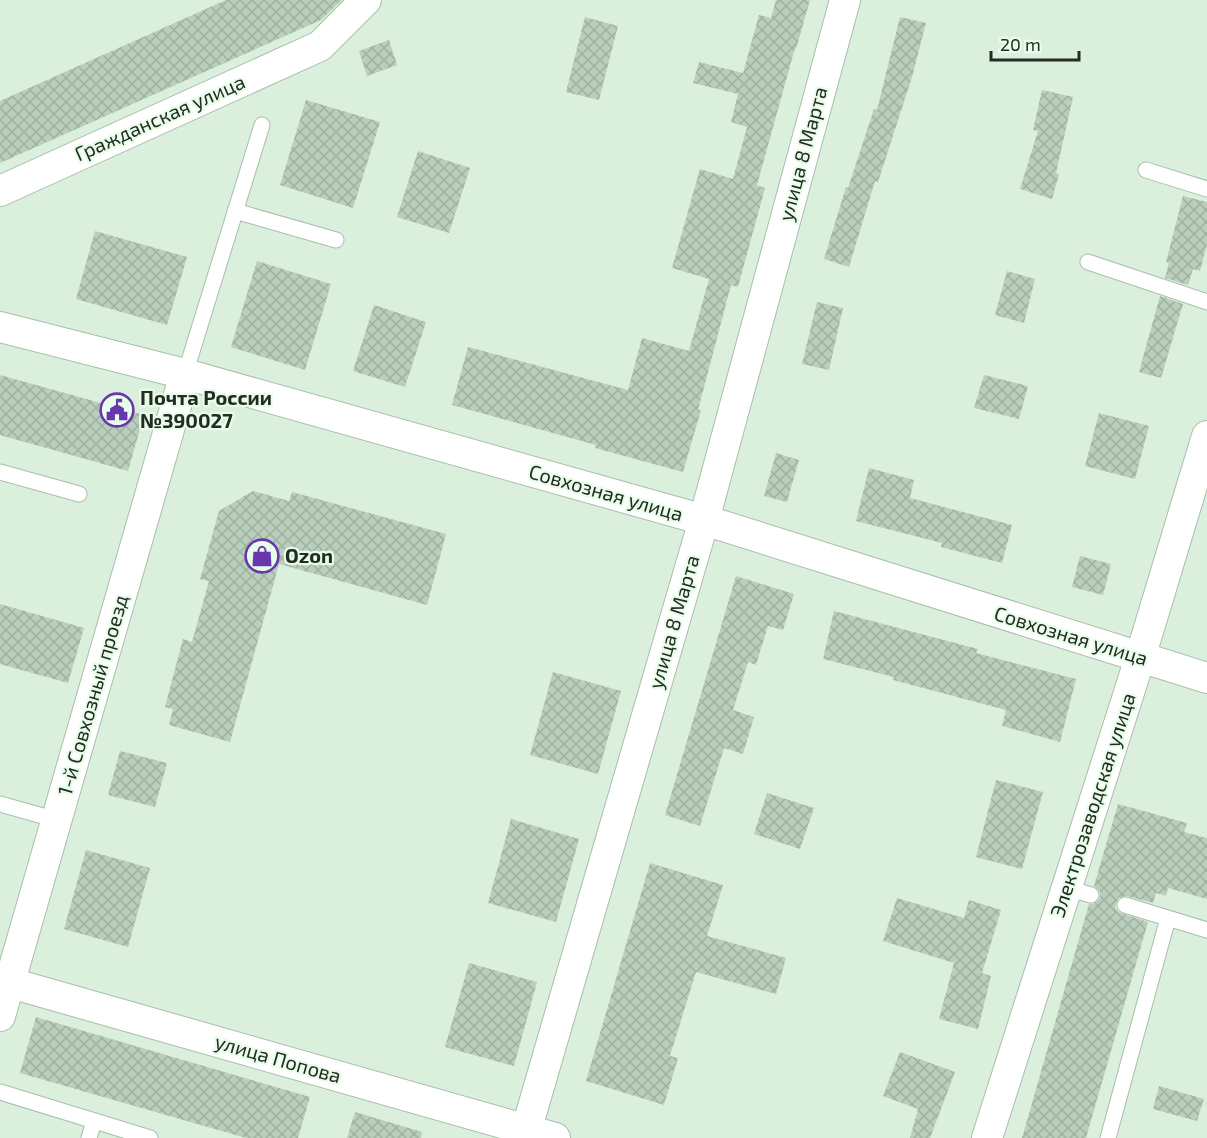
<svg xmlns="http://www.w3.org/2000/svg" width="1207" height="1138" font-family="'Exo 2',sans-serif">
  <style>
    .building { fill: url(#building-cross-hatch) }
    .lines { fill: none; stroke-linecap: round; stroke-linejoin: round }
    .service-casing { stroke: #a9beab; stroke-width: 17 }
    .minor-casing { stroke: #a9beab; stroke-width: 32 }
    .service { stroke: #fff; stroke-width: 15 }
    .minor { stroke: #fff; stroke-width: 30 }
    .labels { text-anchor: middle; stroke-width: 4.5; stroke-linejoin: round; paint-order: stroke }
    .street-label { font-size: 20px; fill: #232b24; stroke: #e7fde9 }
    .poi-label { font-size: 20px; font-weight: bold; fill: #232b24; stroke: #e7fde9; text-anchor: start }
  </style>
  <defs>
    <pattern id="building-cross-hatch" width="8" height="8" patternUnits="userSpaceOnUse" patternTransform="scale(1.5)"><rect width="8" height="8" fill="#b9cebb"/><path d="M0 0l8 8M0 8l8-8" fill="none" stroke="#9fb1a1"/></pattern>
  </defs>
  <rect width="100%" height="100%" fill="#daf0dc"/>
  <path class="building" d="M 226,0 L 342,0 L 321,20 L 0,163 L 0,101 Z
    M 776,0 L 810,0 L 796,49 L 795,48 L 757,185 L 765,188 L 738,287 L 731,285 L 698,410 L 701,410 L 683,472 L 595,448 L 596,445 L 452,405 L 468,347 L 628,390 L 642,338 L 689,351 L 709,279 L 672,268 L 700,169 L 733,179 L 747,127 L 731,122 L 738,94 L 693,83 L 699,62 L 743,73 L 759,15 L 771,18 Z
    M 585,17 L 618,26 L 599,100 L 566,92 Z
    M 900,17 L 926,23 L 912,77 L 878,182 L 875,181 L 849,267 L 824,259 L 846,187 L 848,188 L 874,109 L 877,110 Z
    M 389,40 L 397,65 L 367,76 L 359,51 Z
    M 1042,90 L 1073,97 L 1056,173 L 1059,174 L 1052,199 L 1020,189 L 1038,131 L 1033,130 Z
    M 306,100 L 380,122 L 353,208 L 280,185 Z
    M 418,151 L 470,168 L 449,233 L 397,217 Z
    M 1183,196 L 1207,202 L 1207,244 L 1200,271 L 1193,269 L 1188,285 L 1165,278 L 1169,263 L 1166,262 Z
    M 95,231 L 187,257 L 167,325 L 76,299 Z
    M 257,261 L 331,284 L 305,370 L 231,347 Z
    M 1007,271 L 1035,279 L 1024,323 L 995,315 Z
    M 1160,296 L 1183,304 L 1161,378 L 1139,372 Z
    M 817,302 L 843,308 L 829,370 L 802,364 Z
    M 374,305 L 426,322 L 405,387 L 353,371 Z
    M 0,375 L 144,415 L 128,471 L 0,435 Z
    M 984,375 L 1028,386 L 1019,419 L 974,408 Z
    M 1099,413 L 1149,426 L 1135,479 L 1085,466 Z
    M 776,453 L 799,460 L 787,502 L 764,496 Z
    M 869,468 L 914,480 L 910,498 L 1012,525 L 1002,563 L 941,547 L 942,543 L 856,521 Z
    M 253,491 L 289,501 L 292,492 L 446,534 L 427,605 L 279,564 L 230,742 L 169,725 L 173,709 L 165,707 L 183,639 L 192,642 L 209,581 L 200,579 L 219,511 Z
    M 1080,556 L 1111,564 L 1103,595 L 1072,587 Z
    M 736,576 L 794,594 L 783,630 L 768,626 L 756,665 L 748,662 L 733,710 L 754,717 L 743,754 L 724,748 L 700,826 L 665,815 Z
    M 0,604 L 84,628 L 68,683 L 0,664 Z
    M 834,611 L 978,649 L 976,653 L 1076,679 L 1060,742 L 1002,726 L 1006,710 L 893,680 L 894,677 L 823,659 Z
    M 553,672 L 621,691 L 598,774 L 530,755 Z
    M 120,751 L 167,763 L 155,807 L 108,795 Z
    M 996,780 L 1043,792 L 1022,869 L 976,857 Z
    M 767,793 L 814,808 L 800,849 L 754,834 Z
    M 1118,804 L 1187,823 L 1184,832 L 1207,838 L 1207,899 L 1168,888 L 1166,896 L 1156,893 L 1153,903 L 1127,896 L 1118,898 L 1115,907 L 1118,912 L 1148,922 L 1086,1138 L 1022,1138 L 1089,904 L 1094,904 L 1100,898 L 1100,892 L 1094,886 Z
    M 511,819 L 579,839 L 556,922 L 488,903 Z
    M 86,850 L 150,868 L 128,947 L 64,929 Z
    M 650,863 L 723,885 L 707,936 L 786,958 L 776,994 L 696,972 L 670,1056 L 678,1058 L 664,1105 L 586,1081 Z
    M 897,898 L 964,918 L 969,900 L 1001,910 L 982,973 L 991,976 L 978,1029 L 939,1019 L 954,963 L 883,941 Z
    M 469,963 L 537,982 L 514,1066 L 445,1047 Z
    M 36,1017 L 310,1097 L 298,1138 L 246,1138 L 20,1073 Z
    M 900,1052 L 955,1072 L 930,1138 L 910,1138 L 918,1109 L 883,1096 Z
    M 1159,1086 L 1204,1099 L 1197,1121 L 1153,1109 Z
    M 355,1112 L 422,1132 L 421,1138 L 347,1138 Z"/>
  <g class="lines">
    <g class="service-casing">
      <path id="service" d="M 1146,170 L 1207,189
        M 235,211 L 336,240
        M 1088,262 L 1207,302
        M 185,374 L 262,125
        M 0,472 L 79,494
        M 0,804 L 57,820
        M 1067,888 L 1091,895
        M 1125,905 L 1207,930
        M 0,1092 L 150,1138
        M 89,1138 L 94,1121
        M 1108,1138 L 1168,918"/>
    </g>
    <g class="minor-casing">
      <path id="minor" d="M 0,191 L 320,46 L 366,0
        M 0,327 L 185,374 L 704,520 L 1207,678
        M 0,980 L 555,1138
        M 0,1016 L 185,374
        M 524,1138 L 704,520 L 845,0
        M 987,1138 L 1140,658 L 1207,436"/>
    </g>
    <use href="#service" class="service"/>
    <use href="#minor" class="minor"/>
  </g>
  <defs>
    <g id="civic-ring" transform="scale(1.725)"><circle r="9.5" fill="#e7fde9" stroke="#6836ad" stroke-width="1.5"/><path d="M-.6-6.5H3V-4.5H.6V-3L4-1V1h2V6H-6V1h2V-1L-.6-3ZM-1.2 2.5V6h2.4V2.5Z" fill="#6836ad"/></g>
    <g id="shop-ring" transform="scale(1.725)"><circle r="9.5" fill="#e7fde9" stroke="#6836ad" stroke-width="1.5"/><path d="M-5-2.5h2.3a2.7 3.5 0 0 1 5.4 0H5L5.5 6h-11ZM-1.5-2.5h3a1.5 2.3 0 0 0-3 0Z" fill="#6836ad"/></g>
  </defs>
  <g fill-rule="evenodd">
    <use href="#civic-ring" x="117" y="410"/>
    <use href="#shop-ring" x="262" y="556"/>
  </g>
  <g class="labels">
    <g class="street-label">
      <text transform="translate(160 118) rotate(-24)" y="7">Гражданская улица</text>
      <text transform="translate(803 154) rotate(-75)" y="7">улица 8 Марта</text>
      <text transform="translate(606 493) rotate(16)" y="7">Совхозная улица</text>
      <text transform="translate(674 622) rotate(-74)" y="7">улица 8 Марта</text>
      <text transform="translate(1071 636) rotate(17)" y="7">Совхозная улица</text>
      <text transform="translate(93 695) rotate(-74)" y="7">1-й Совхозный проезд</text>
      <text transform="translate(1093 805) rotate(-72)" y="7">Электрозаводская улица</text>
      <text transform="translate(278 1059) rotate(16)" y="7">улица Попова</text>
    </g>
    <g class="poi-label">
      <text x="140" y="405">Почта России<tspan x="140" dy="23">№390027</tspan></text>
      <text x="285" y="563">Ozon</text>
    </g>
  </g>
  <path d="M991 51v9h88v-9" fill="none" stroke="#232b24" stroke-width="3"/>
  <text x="1000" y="51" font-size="18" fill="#232b24" stroke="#e7fde9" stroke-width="4.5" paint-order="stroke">20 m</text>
</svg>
